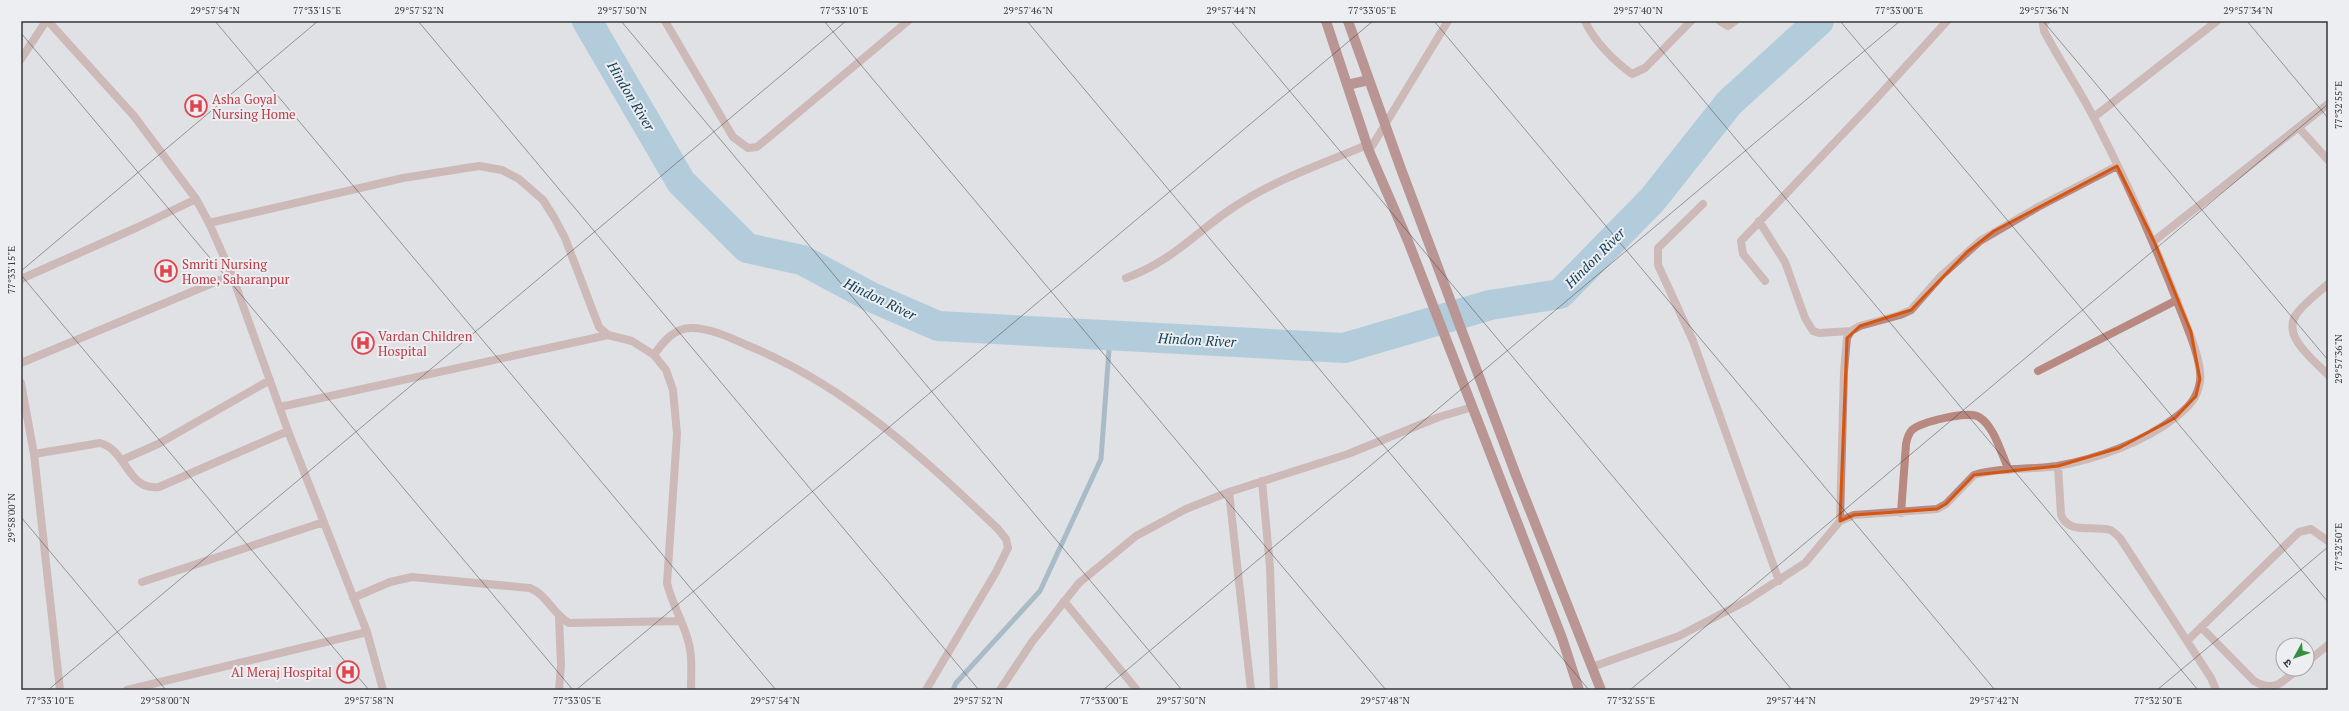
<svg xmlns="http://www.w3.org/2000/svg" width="2349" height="711" font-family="'PT Serif','Noto Sans Devanagari',serif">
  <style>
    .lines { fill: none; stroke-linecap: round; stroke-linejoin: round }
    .stream { stroke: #678da4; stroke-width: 5 }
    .river { stroke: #7cb2d2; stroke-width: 30 }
    .service { stroke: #b88881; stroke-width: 8 }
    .minor { stroke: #b88881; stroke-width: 8 }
    .tertiary { stroke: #b88881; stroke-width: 8 }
    .primary { stroke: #8c3a31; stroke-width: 10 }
    .marked { fill: none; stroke: #d65610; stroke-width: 3; stroke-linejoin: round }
    .ticks { fill: none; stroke: #363638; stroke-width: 1; stroke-opacity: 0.45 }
    .labels { text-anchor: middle; stroke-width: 4; stroke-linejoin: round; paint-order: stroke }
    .health-label { font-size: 13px; fill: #be3a42; stroke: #eceef2; text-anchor: start }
    .water-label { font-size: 14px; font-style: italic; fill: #134057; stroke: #eceef2 }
    .neatline { fill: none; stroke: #363638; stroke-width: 1.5 }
    .ticks-label { font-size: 10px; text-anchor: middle; fill: #363638 }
  </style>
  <rect width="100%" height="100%" fill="#dfe1e4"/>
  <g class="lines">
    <path class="stream" d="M 953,690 L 956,683 L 1040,591 L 1101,459 L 1110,336"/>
    <path class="river" d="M 587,21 L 681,182 L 747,248 L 802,260 L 871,297 L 938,326 L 1344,348 L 1490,305 L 1560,294 L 1653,199 L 1729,103 L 1819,21"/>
    <path class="service" d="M 1126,278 C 1175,260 1196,231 1237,205 C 1277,179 1324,163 1367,145"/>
    <path class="minor" d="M 48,21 L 134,116 L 196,199 L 209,223 L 232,275 L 288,431 L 367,632 L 383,690
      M 665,21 L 733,137 L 748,148 L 757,147 L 768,138 L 908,21
      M 1585,21 C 1593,40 1615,62 1632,74 L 1645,68 L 1691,21
      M 1720,21 L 1728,26 L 1735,21
      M 2094,117 L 2217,21
      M 2299,128 L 2328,160
      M 1369,151 L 1448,21
      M 1703,204 L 1658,248 L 1658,265 L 1693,341 L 1779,581
      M 1759,221 L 1785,262 L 1805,318 L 1813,331 L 1819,333 L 1851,331
      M 209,223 L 403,178 L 479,166 L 502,170 L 519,179 L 543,200 L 555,219 L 565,238 L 599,327 L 608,335 L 632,341 L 654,355 L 666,370 L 673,390 L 677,434 L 667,583 C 672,604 681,617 687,637 C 693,654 691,672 691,690
      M 2154,241 L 2328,104
      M 21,279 L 138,227 L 196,199
      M 1765,281 L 1743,254 L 1741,241 L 1876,99 L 1947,21
      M 2328,284 C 2318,293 2306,302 2298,312 C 2279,335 2313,359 2328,375
      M 654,355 C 663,342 674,328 691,328 C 710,328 731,338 749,346 C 847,386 922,457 998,529 L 1006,539 L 1008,548 L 996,572 L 926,690
      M 21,363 L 232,275
      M 2038,371 L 2177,300
      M 21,383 L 34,454 L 60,690
      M 280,407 L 608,335
      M 34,454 L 100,443 C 127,450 127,491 159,487 L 288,431
      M 122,460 L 158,444 L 270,380
      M 2058,466 L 2061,515 C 2069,535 2092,525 2110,530 C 2113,531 2117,535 2120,538 L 2211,678 L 2216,690
      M 1262,481 L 1270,567 L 1274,690
      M 1229,492 L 1251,690
      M 1901,513 L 1906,444 C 1907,439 1908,434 1912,430 C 1921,422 1969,410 1979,417 C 1995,427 2001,454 2009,470
      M 1840,521 L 1844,371 L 1847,338 L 1851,331 L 1860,326 L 1900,315 L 1911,310 L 1941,276 L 1980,241 L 2038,207 L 2117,166
      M 142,582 L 324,522
      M 353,598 L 390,582 L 412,577 L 530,588 C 547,595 553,614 569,623 L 681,621
      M 1064,601 L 1137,690
      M 559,617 L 561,665 L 559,690
      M 2201,627 L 2254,681 C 2275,693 2282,682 2298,669
      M 2187,641 L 2299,532 L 2311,529 L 2328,541
      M 2307,662 L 2328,645
      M 1592,667 L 1679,636 L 1746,601 L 1805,563 L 1840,521 L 1854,515 L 1937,509 L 1946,504 L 1974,475 C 2000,467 2030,470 2057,466 C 2097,459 2144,442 2176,417 C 2189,407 2198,397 2200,381 C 2203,361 2184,320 2177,301 C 2152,238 2125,178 2094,118 C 2079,89 2060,61 2044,31 L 2043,24 L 2046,21
      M 127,690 L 367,632
      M 1000,690 L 1032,642 L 1079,583 L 1136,536 L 1186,509 L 1229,492 L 1348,454 L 1439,417 L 1473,407"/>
    <path class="tertiary" d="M 21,59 L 46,21"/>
    <path class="primary" d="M 1326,21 L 1369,151 L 1408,241 L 1562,638 L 1579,690
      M 1348,21 L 1401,169 L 1516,475 L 1601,690
      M 1347,85 L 1369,80"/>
  </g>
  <path d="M0 0H2349V711H0ZM 2117,166 L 2154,241 L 2191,332 L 2200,379 L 2196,396 L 2175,418 L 2119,448 L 2058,466 L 1974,475 L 1946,504 L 1937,509 L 1854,515 L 1840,521 L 1847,338 L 1860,326 L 1911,310 L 1967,252 L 1994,231 Z" fill="#dfe1e4" fill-opacity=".55" fill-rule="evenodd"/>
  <path class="marked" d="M 2117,166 L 2154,241 L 2191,332 L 2200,379 L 2196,396 L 2175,418 L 2119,448 L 2058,466 L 1974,475 L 1946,504 L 1937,509 L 1854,515 L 1840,521 L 1847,338 L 1860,326 L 1911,310 L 1967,252 L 1994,231 Z"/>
  <path class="ticks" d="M 215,21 L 776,690M 418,21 L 979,690M 621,21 L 1182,690M 824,21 L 1386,690M 1027,21 L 1589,690M 1231,21 L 1792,690M 1434,21 L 1995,690M 1637,21 L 2198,690M 1840,21 L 2328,602M 2043,21 L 2328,360M 2247,21 L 2328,118M 21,33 L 573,690M 21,271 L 318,21M 21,275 L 369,690M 21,517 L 166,690M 48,690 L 846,21M 576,690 L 1373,21M 1103,690 L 1900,21M 1630,690 L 2328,104M 2157,690 L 2328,547"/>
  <defs>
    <g id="hospital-ring" transform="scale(1.15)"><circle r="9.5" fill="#eceef2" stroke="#e0444e" stroke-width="1.5"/><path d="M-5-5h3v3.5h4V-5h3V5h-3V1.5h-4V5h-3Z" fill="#e0444e"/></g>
  </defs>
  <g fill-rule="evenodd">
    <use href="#hospital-ring" x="196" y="106"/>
    <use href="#hospital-ring" x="166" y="271"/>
    <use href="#hospital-ring" x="363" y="343"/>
    <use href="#hospital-ring" x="348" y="672"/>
  </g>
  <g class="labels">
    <g class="health-label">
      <text x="212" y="104">Asha Goyal<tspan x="212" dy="15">Nursing Home</tspan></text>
      <text x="182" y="269">Smriti Nursing<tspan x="182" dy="15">Home, Saharanpur</tspan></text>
      <text x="378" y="341">Vardan Children<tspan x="378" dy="15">Hospital</tspan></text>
      <text x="332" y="677" text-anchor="end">Al Meraj Hospital</text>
    </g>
    <g class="water-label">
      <text transform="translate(631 96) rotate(59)" y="5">Hindon River</text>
      <text transform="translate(1595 258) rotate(-45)" y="5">Hindon River</text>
      <text transform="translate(880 299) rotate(26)" y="5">Hindon River</text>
      <text transform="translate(1197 340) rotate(3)" y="5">Hindon River</text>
    </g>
  </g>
  <rect width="2349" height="711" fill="none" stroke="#eceef2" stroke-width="44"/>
  <g transform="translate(2295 657) rotate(230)"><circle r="19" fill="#eceef2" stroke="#a3a4a8"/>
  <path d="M0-3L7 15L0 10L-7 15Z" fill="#348f40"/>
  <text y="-6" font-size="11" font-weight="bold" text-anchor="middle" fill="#363638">उ</text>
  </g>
  <rect x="22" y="22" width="2305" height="667" class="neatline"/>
  <g class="ticks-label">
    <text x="215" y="14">29°57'54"N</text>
    <text x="317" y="14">77°33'15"E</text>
    <text x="419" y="14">29°57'52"N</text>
    <text x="622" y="14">29°57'50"N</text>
    <text x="844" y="14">77°33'10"E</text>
    <text x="1028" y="14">29°57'46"N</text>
    <text x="1231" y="14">29°57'44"N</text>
    <text x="1372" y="14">77°33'05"E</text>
    <text x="1638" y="14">29°57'40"N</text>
    <text x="1899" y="14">77°33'00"E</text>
    <text x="2044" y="14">29°57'36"N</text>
    <text x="2248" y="14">29°57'34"N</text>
    <text transform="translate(2338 105) rotate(-90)" y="4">77°32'55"E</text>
    <text transform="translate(11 270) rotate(-90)" y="4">77°33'15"E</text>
    <text transform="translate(2338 359) rotate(-90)" y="4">29°57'36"N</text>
    <text transform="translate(11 518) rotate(-90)" y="4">29°58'00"N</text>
    <text transform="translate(2338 547) rotate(-90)" y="4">77°32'50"E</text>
    <text x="50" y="704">77°33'10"E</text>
    <text x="165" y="704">29°58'00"N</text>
    <text x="369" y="704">29°57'58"N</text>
    <text x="577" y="704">77°33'05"E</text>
    <text x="775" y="704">29°57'54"N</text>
    <text x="978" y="704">29°57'52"N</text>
    <text x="1104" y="704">77°33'00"E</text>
    <text x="1181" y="704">29°57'50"N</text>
    <text x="1385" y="704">29°57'48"N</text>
    <text x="1631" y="704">77°32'55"E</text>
    <text x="1791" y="704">29°57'44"N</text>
    <text x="1994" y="704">29°57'42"N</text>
    <text x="2158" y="704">77°32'50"E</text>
  </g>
</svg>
